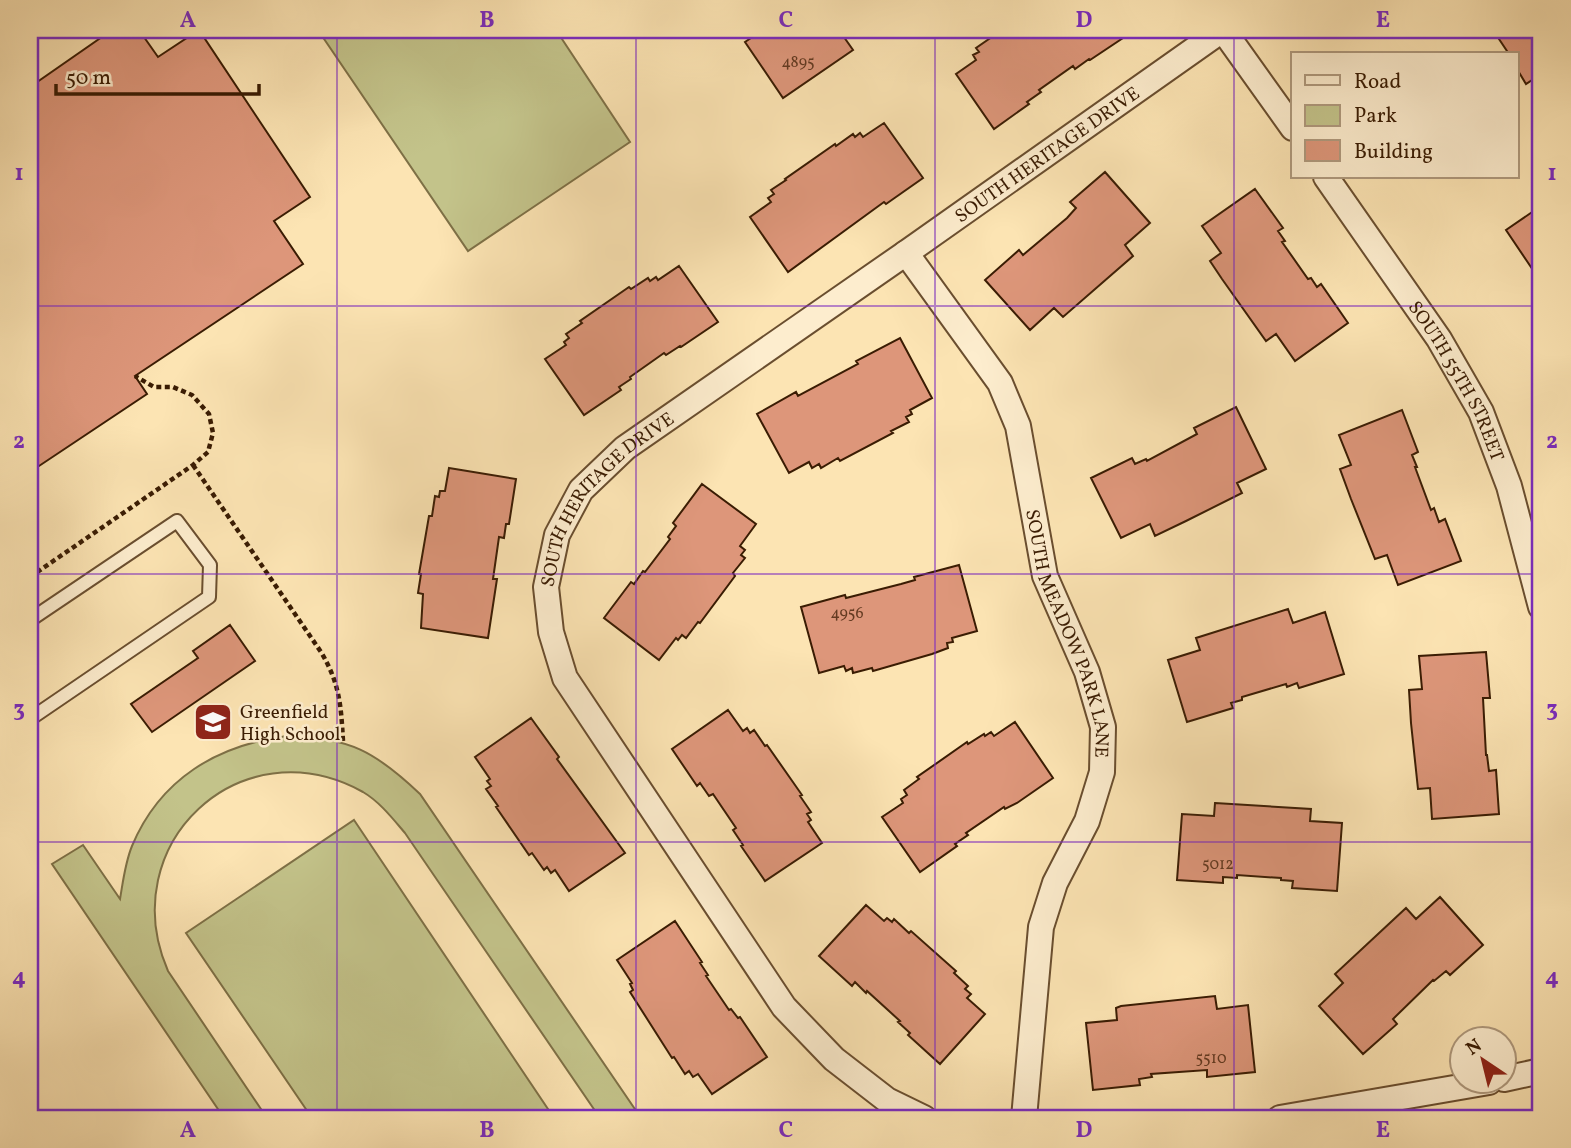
<svg xmlns="http://www.w3.org/2000/svg" width="1571" height="1148" font-family="Vollkorn,serif">
  <style>
    .green { fill: #c3c38a; stroke: #7e7046; stroke-width: 2 }
    .building { fill: #dd967a; stroke: #3a1c03; stroke-width: 2 }
    .lines { fill: none; stroke-linecap: round; stroke-linejoin: round }
    .lane-casing { stroke: #6a4e2f; stroke-width: 16 }
    .street-casing { stroke: #6a4e2f; stroke-width: 28 }
    .path { stroke: #3a1c03; stroke-width: 4.5; stroke-dasharray: 5 3.5; stroke-linecap: butt }
    .lane { stroke: #fdedce; stroke-width: 12 }
    .street { stroke: #fdedce; stroke-width: 24 }
    .grid { fill: none; stroke: #7b2cbf; stroke-width: 2; stroke-opacity: 0.55 }
    .labels { text-anchor: middle; stroke-width: 5; stroke-linejoin: round; paint-order: stroke }
    .number-label { font-size: 16px; fill: #633a21 }
    .street-label { font-size: 19px; fill: #3a1c03; stroke: #fdedce }
    .poi-label { font-size: 19px; fill: #3a1c03; stroke: #fdedce; text-anchor: start }
    .neatline { fill: none; stroke: #7b2cbf; stroke-width: 2.5 }
    .grid-label { font-size: 23px; text-anchor: middle; font-weight: bold; fill: #7b2cbf }
  </style>
  <rect width="100%" height="100%" fill="#fce4b3"/>
  <filter id="stains"><feTurbulence type="fractalNoise" baseFrequency=".00286" numOctaves="4"/><feColorMatrix values="0 0 0 0 .2 0 0 0 0 .09 0 0 0 0 .02 0 0 0 .5 -.17"/></filter>
  <radialGradient id="worn" r=".72"><stop offset=".6" stop-color="#630" stop-opacity="0"/><stop offset="1" stop-color="#630" stop-opacity=".3"/></radialGradient>
  <path class="green" d="M 318,30 L 556,30 L 630,142 L 468,251 Z
    M 287,736 C 349,737 376,752 420,794 L 641,1118 L 600,1118 L 405,833 C 393,819 380,802 363,792 C 240,724 113,845 168,971 L 267,1118 L 224,1118 L 52,864 L 83,845 L 120,899 C 123,882 125,863 132,846 C 160,779 217,745 287,736 Z
    M 354,820 L 554,1118 L 312,1118 L 186,933 Z"/>
  <path class="building" d="M 112,30 L 139,30 L 158,57 L 199,30 L 310,197 L 274,221 L 303,264 L 135,376 L 147,394 L 30,472 L 30,87 Z
    M 763,30 L 839,30 L 853,50 L 783,98 L 745,42 Z
    M 1002,30 L 1135,30 L 1090,60 L 1089,59 L 1075,69 L 1073,66 L 1039,90 L 1041,92 L 1027,102 L 1029,104 L 994,129 L 956,74 L 976,60 L 973,55 L 979,52 L 976,48 Z
    M 1493,30 L 1541,30 L 1541,74 L 1526,84 L 1517,69 L 1517,54 L 1509,54 Z
    M 884,123 L 923,178 L 886,204 L 884,202 L 788,272 L 750,217 L 771,202 L 768,198 L 774,194 L 771,190 L 786,180 L 785,179 L 835,144 L 836,146 L 853,134 L 855,137 L 860,133 L 863,137 Z
    M 1105,172 L 1150,223 L 1125,245 L 1133,256 L 1063,317 L 1054,308 L 1030,330 L 985,280 L 1019,250 L 1023,255 L 1067,218 L 1076,208 L 1070,202 Z
    M 1255,189 L 1283,228 L 1278,231 L 1285,241 L 1282,242 L 1308,279 L 1311,278 L 1317,287 L 1321,284 L 1348,323 L 1295,361 L 1276,334 L 1266,341 L 1222,279 L 1210,261 L 1221,253 L 1202,226 Z
    M 1541,206 L 1541,282 L 1506,230 Z
    M 679,266 L 718,322 L 681,347 L 680,346 L 666,355 L 664,353 L 630,377 L 631,379 L 619,387 L 621,390 L 584,415 L 545,359 L 566,345 L 564,342 L 569,338 L 566,334 L 582,323 L 580,321 L 629,287 L 631,289 L 648,278 L 650,281 L 656,277 L 658,280 Z
    M 900,338 L 932,398 L 910,410 L 912,414 L 906,417 L 909,422 L 891,431 L 893,433 L 840,461 L 838,458 L 821,468 L 819,464 L 812,468 L 809,462 L 789,473 L 757,414 L 796,392 L 798,396 L 858,364 L 856,361 Z
    M 1236,407 L 1266,469 L 1237,483 L 1242,493 L 1186,521 L 1155,536 L 1150,524 L 1121,538 L 1091,478 L 1132,458 L 1135,464 L 1146,459 L 1147,461 L 1197,434 L 1194,428 Z
    M 1402,410 L 1418,452 L 1412,455 L 1417,467 L 1415,467 L 1431,510 L 1434,508 L 1439,522 L 1445,519 L 1461,561 L 1398,585 L 1387,555 L 1375,559 L 1351,499 L 1340,469 L 1351,465 L 1339,435 Z
    M 449,468 L 516,479 L 509,524 L 506,524 L 504,538 L 499,537 L 493,579 L 497,579 L 495,592 L 488,638 L 421,628 L 423,594 L 418,593 L 421,574 L 419,574 L 429,516 L 432,516 L 435,496 L 439,497 L 440,491 L 445,491 Z
    M 702,484 L 756,524 L 740,546 L 745,550 L 741,555 L 745,558 L 733,573 L 735,576 L 700,623 L 698,622 L 686,638 L 682,635 L 678,640 L 676,638 L 659,660 L 604,618 L 631,582 L 634,584 L 643,571 L 645,572 L 670,539 L 668,537 L 676,526 L 673,523 Z
    M 959,565 L 977,631 L 952,638 L 953,642 L 947,643 L 948,648 L 932,654 L 873,671 L 872,668 L 853,673 L 852,668 L 846,671 L 844,666 L 819,673 L 801,607 L 845,595 L 846,598 L 901,584 L 915,580 L 914,577 Z
    M 1288,609 L 1293,623 L 1325,612 L 1344,674 L 1299,688 L 1297,683 L 1287,687 L 1286,684 L 1242,697 L 1242,700 L 1231,703 L 1233,708 L 1187,722 L 1168,660 L 1200,650 L 1196,638 Z
    M 230,625 L 255,661 L 152,732 L 131,704 L 198,658 L 193,651 Z
    M 1486,652 L 1490,698 L 1483,698 L 1486,755 L 1487,755 L 1489,771 L 1496,770 L 1499,814 L 1432,819 L 1430,788 L 1418,789 L 1411,723 L 1409,690 L 1422,689 L 1419,656 Z
    M 728,710 L 743,731 L 747,728 L 750,733 L 754,730 L 765,746 L 767,745 L 802,795 L 800,796 L 811,812 L 807,814 L 811,820 L 808,822 L 822,843 L 765,881 L 741,846 L 743,845 L 733,830 L 736,828 L 713,794 L 709,796 L 700,783 L 697,786 L 672,749 Z
    M 531,718 L 559,757 L 557,759 L 625,853 L 569,891 L 555,870 L 551,873 L 547,867 L 544,870 L 532,853 L 529,855 L 496,807 L 498,806 L 486,789 L 491,786 L 487,781 L 490,779 L 475,757 Z
    M 1015,722 L 1053,778 L 1017,803 L 1005,809 L 1004,807 L 966,833 L 968,835 L 955,844 L 957,846 L 920,872 L 882,817 L 903,803 L 901,799 L 907,795 L 904,790 L 919,779 L 917,777 L 967,742 L 968,744 L 984,734 L 985,736 L 991,732 L 994,736 Z
    M 1215,803 L 1311,809 L 1310,821 L 1342,823 L 1337,891 L 1292,888 L 1293,881 L 1281,880 L 1281,878 L 1237,875 L 1237,878 L 1223,877 L 1223,883 L 1177,880 L 1182,814 L 1214,816 Z
    M 1440,897 L 1483,945 L 1450,975 L 1446,971 L 1434,981 L 1433,980 L 1393,1019 L 1397,1024 L 1363,1054 L 1319,1006 L 1343,983 L 1335,974 L 1406,908 L 1416,919 Z
    M 866,905 L 884,921 L 887,918 L 892,922 L 894,919 L 909,933 L 911,931 L 956,971 L 954,973 L 968,986 L 965,989 L 971,994 L 967,998 L 985,1014 L 940,1064 L 908,1035 L 910,1033 L 898,1022 L 900,1021 L 867,991 L 866,993 L 855,982 L 852,986 L 819,956 Z
    M 675,921 L 702,962 L 700,963 L 708,975 L 706,976 L 729,1010 L 731,1009 L 738,1018 L 740,1017 L 767,1057 L 712,1094 L 698,1074 L 693,1077 L 689,1071 L 685,1074 L 674,1057 L 672,1058 L 630,992 L 633,990 L 630,984 L 632,983 L 617,960 Z
    M 1215,996 L 1217,1009 L 1248,1005 L 1255,1072 L 1207,1077 L 1207,1070 L 1151,1074 L 1152,1077 L 1139,1079 L 1140,1085 L 1093,1090 L 1086,1023 L 1117,1020 L 1116,1008 L 1121,1006 Z"/>
  <g class="lines">
    <g class="lane-casing">
      <path id="lane" d="M 30,620 L 177,521 L 210,565 L 209,597 L 30,719"/>
    </g>
    <g class="street-casing">
      <g id="street">
        <path d="M 1223,30 L 1293,128"/>
        <path id="s1" d="M 1326,177 L 1439,339 L 1481,412 L 1509,486 L 1541,607"/>
        <path id="s2" d="M 906,253 L 1000,383 L 1018,426 L 1045,576 L 1087,672 L 1103,727 L 1102,772 L 1087,821 L 1055,883 L 1041,927 L 1024,1118"/>
        <path d="M 1504,1079 L 1541,1071"/>
        <path id="s3" d="M 924,1118 L 887,1100 L 834,1059 L 784,1007 L 565,678 L 551,632 L 546,587 L 557,535 L 581,490 L 625,448 L 906,253 L 1222,30"/>
        <path d="M 1280,1118 L 1489,1082"/>
      </g>
    </g>
    <path class="path" d="M 193,465 L 321,652 C 340,684 341,706 343,741
      M 30,577 L 193,465 L 208,452 L 213,433 L 209,414 L 192,395 L 173,387 L 154,387 L 135,376"/>
    <use href="#lane" class="lane"/>
    <use href="#street" class="street"/>
  </g>
  <path class="grid" d="M 337,30 L 337,1118M 636,30 L 636,1118M 935,30 L 935,1118M 1234,30 L 1234,1118M 30,306 L 1541,306M 30,574 L 1541,574M 30,842 L 1541,842"/>
  <defs>
    <g id="school-square" transform="scale(2.0125)"><rect x="-9" y="-9" width="18" height="18" rx="4" fill="#8f2418" stroke="#fdedce"/><path d="M0-5L7-2L0 1L-7-2ZM-4 1L0 2.5L4 1V4Q0 6-4 4Z" fill="#fff"/></g>
  </defs>
  <g fill-rule="evenodd">
    <use href="#school-square" x="213" y="722"/>
  </g>
  <g class="labels">
    <g class="number-label">
      <text x="798" y="67">4895</text>
      <text x="847" y="618">4956</text>
      <text x="1218" y="869">5012</text>
      <text x="1211" y="1063">5510</text>
    </g>
    <g class="street-label">
      <text dy="7" stroke="none"><textPath href="#s3" startOffset="1348">SOUTH HERITAGE DRIVE</textPath></text>
      <text dy="7" stroke="none"><textPath href="#s1" startOffset="243">SOUTH 55TH STREET</textPath></text>
      <text dy="7" stroke="none"><textPath href="#s3" startOffset="780">SOUTH HERITAGE DRIVE</textPath></text>
      <text dy="7" stroke="none"><textPath href="#s2" startOffset="422">SOUTH MEADOW PARK LANE</textPath></text>
    </g>
    <g class="poi-label">
      <text x="240" y="718">Greenfield<tspan x="240" dy="22">High School</tspan></text>
    </g>
  </g>
  <rect width="1571" height="1148" fill="none" stroke="#fce4b3" stroke-width="77"/>
  <rect x="1291" y="52" width="228" height="126" fill="#fdedce" stroke="#af997d" stroke-width="2"/>
  <rect x="1305" y="75" width="35" height="10" fill="#fdedce" stroke="#af997d" stroke-width="2"/>
  <text x="1354" y="88" font-size="21" fill="#3a1c03">Road</text>
  <rect x="1305" y="105" width="35" height="21" fill="#c3c38a" stroke="#af997d" stroke-width="2"/>
  <text x="1354" y="122" font-size="21" fill="#3a1c03">Park</text>
  <rect x="1305" y="140" width="35" height="21" fill="#dd967a" stroke="#af997d" stroke-width="2"/>
  <text x="1354" y="158" font-size="21" fill="#3a1c03">Building</text>
  <g transform="translate(1483 1060) rotate(325)"><circle r="33" fill="#fdedce" stroke="#af997d" stroke-width="2"/>
  <path d="M0-5L12 26L0 18L-12 26Z" fill="#8f2418"/>
  <text y="-10" font-size="19" font-weight="bold" text-anchor="middle" fill="#3a1c03">N</text>
  </g>
  <path d="M56 84v10h203v-10" fill="none" stroke="#3a1c03" stroke-width="3.5"/>
  <text x="66" y="84" font-size="21" fill="#3a1c03" stroke="#fdedce" stroke-width="5" paint-order="stroke">50 m</text>
  <rect x="38" y="38" width="1494" height="1072" class="neatline"/>
  <g class="grid-label">
    <text x="188" y="27">A</text>
    <text x="487" y="27">B</text>
    <text x="786" y="27">C</text>
    <text x="1084" y="27">D</text>
    <text x="1383" y="27">E</text>
    <text x="19" y="180">1</text>
    <text x="1552" y="180">1</text>
    <text x="19" y="448">2</text>
    <text x="1552" y="448">2</text>
    <text x="19" y="716">3</text>
    <text x="1552" y="716">3</text>
    <text x="19" y="984">4</text>
    <text x="1552" y="984">4</text>
    <text x="188" y="1137">A</text>
    <text x="487" y="1137">B</text>
    <text x="786" y="1137">C</text>
    <text x="1084" y="1137">D</text>
    <text x="1383" y="1137">E</text>
  </g>
  <rect width="100%" height="100%" filter="url(#stains)"/>
  <rect width="100%" height="100%" fill="url(#worn)"/>
</svg>
